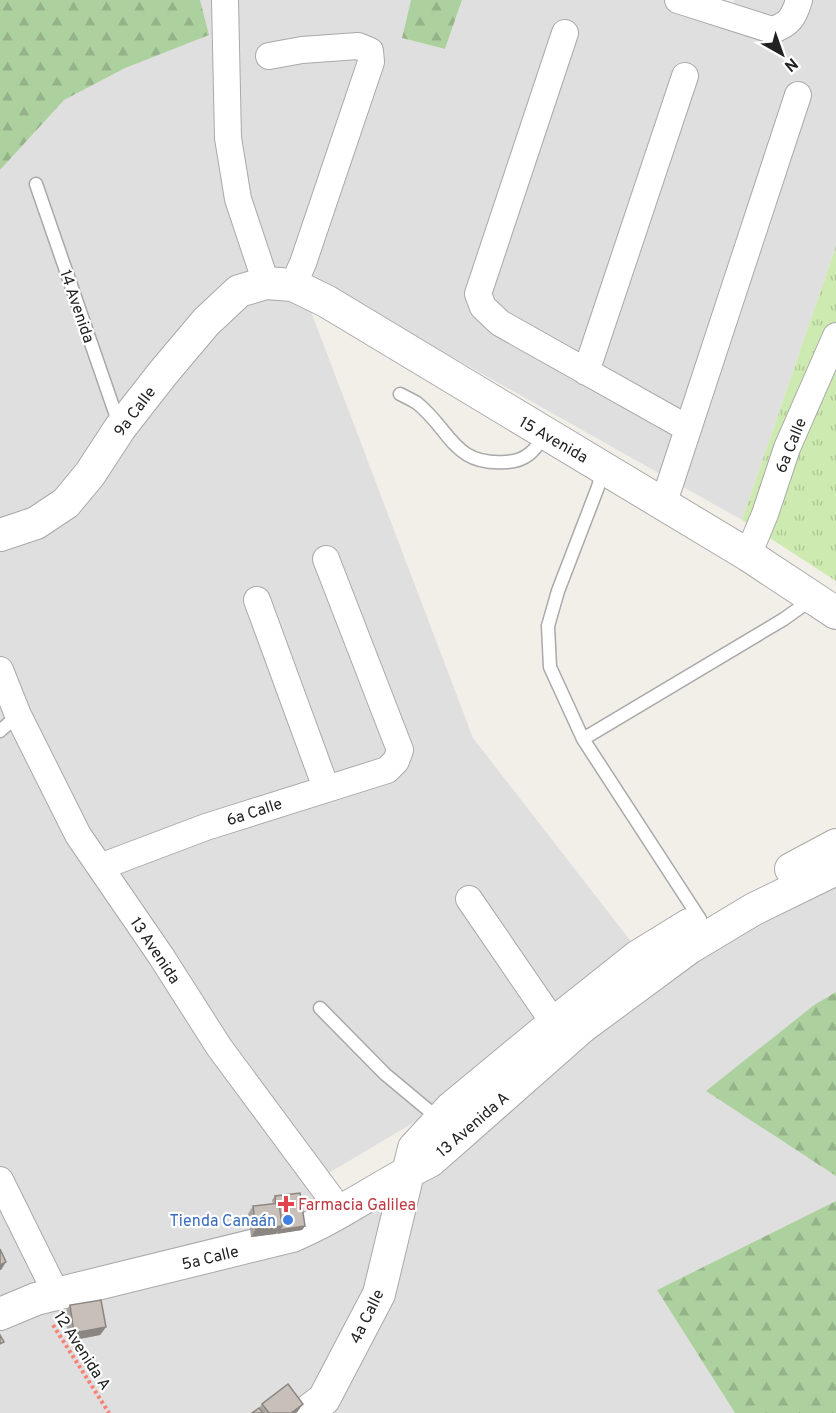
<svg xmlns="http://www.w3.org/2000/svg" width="836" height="1413" font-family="Overpass,sans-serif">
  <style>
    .residential { fill: #e0dfdf }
    .grass { fill: url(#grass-tufts) }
    .forest { fill: url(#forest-firs) }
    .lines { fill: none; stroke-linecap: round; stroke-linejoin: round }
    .service-casing { stroke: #a9a9a9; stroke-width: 15 }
    .minor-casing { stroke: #a9a9a9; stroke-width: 28 }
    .tertiary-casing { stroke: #a9a9a9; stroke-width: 34 }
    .path { stroke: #fa8072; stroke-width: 4; stroke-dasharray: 3 3; stroke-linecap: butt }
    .service { stroke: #fff; stroke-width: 12 }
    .minor { stroke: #fff; stroke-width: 26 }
    .tertiary { stroke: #fff; stroke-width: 32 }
    .wall { fill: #aba49e }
    .shaded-wall { fill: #8b8681 }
    .building { fill: #c7bfb8; stroke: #8b8681; stroke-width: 1.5 }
    .health-dot { fill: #e0444e; stroke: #fff; stroke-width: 2 }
    .shop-dot { fill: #3f7fe0; stroke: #fff; stroke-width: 2 }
    .labels { text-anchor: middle; stroke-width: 4.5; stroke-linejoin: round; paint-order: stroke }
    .street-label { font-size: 16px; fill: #222; stroke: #fff }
    .health-label { font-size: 16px; fill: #be3a42; stroke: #fff; text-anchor: start }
    .shop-label { font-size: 16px; fill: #366cbe; stroke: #fff; text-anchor: end }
  </style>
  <defs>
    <pattern id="grass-tufts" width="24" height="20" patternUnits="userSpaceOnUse" patternTransform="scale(1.5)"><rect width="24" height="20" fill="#cdebb0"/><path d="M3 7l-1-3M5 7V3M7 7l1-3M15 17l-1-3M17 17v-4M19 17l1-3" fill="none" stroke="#b0c997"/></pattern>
    <pattern id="forest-firs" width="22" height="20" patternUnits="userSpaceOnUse" patternTransform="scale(1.5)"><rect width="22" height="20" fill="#add19e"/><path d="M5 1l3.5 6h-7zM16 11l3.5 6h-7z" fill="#95b388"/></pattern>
  </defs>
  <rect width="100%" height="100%" fill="#f2efe9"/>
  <path class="residential" d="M 0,0 L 411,0 L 402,38 L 445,49 L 462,0 L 697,0 L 731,11 L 734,0 L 836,0 L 836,246 L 742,520 L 321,283 L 307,301 L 473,738 L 633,944 L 433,1111 L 312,1183 L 329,1224 L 652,981 L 752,925 L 836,885 L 836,992 L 814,1005 L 707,1091 L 836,1176 L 836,1201 L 657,1290 L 735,1413 L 0,1413 Z"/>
  <path class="grass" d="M 836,246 L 836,581 L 742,520 Z"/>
  <path class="forest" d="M 0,0 L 200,0 L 209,35 L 125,68 L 64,100 L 0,170 Z
    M 411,0 L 462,0 L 445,49 L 402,38 Z
    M 836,992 L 836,1176 L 706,1091 L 814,1005 Z
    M 836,1201 L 836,1413 L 735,1413 L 657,1290 Z"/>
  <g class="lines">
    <g class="service-casing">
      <path id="service" d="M 36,184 L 119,424
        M 400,394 C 406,397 412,400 417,403 C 451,430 453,466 506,462 C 526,461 535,451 545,434
        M 603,469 L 598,487 L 558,591 L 548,626 L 550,667 L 583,739 L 700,919
        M 0,731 L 18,715
        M 583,739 L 784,619 L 812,599
        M 320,1008 L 385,1074 L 439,1119"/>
    </g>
    <g class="minor-casing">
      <path id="minor" d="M 225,0 L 228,138 L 238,199 L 266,283
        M 678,0 L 772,30 C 789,25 794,17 799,0
        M 565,33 L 478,294 L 483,307 L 500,323 L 687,428
        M 269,56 L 302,50 L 358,46 L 370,51 L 371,62 L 303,263 L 293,285
        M 586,372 L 685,76
        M 663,505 L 798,95
        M 748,555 L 765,514 L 787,448 L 836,336
        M 257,600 L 326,788
        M 0,670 L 18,715 L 78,835 L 161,956 L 219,1047 L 342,1213
        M 100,867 L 206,827 L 387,770 L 396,761 L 400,750 L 326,559
        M 469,899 L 554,1023
        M 0,1180 L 57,1295"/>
    </g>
    <g class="tertiary-casing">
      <path id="tertiary" d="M 0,535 L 36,523 L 66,503 L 90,474 L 120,428 L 163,373 L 206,322 L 239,291 L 266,283 L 293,285 L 326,301 L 748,555 L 836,613
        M 791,869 L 836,845
        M 0,1314 L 36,1299 L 292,1236 C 340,1216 382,1184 430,1161 L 582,1027 L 689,948 L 754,909 L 836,869
        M 306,1413 L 324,1399 L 379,1294 L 414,1148 L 451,1108 L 554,1023 L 637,957 L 689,925"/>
    </g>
    <path class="path" d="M 53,1325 L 109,1413"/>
    <use href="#service" class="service"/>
    <use href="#minor" class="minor"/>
    <use href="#tertiary" class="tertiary"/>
  </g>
  <path class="wall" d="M 275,1196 L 305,1226 L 302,1230 L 251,1237 L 248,1214 L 253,1206 L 273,1204 L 272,1200 Z
    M 70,1305 L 106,1327 L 100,1335 L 69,1341 L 65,1312 Z
    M 262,1404 L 298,1411 L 296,1413 L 252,1413 L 259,1408 Z"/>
  <path class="shaded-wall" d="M 282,1226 L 276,1234 L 251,1237 L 256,1229 Z
    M 305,1226 L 302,1230 L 277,1234 L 279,1230 Z
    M 6,1262 L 1,1270 L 0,1270 L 0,1265 Z
    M 106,1327 L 100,1335 L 69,1341 L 74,1333 Z
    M 303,1404 L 298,1411 L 296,1413 L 291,1413 Z"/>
  <path class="building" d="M 300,1193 L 305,1226 L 279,1230 L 282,1226 L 279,1203 L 276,1204 L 275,1196 Z
    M 279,1203 L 282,1226 L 256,1229 L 253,1206 Z
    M 0,1249 L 6,1262 L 0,1265 Z
    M 101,1300 L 106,1327 L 74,1333 L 70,1305 Z
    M 0,1335 L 4,1342 L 0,1344 Z
    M 288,1384 L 303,1404 L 291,1413 L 269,1413 L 262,1404 Z
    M 259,1408 L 263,1413 L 252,1413 Z"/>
  <path class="health-dot" d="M283 1195h6v6h6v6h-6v6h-6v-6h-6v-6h6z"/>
  <circle class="shop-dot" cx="288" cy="1220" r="6"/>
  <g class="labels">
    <g class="street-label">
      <text transform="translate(78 306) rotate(71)" y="6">14 Avenida</text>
      <text transform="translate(134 411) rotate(-53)" y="6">9a Calle</text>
      <text transform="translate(554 439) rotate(30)" y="6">15 Avenida</text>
      <text transform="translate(790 445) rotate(-68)" y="6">6a Calle</text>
      <text transform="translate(254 811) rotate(-18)" y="6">6a Calle</text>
      <text transform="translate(156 950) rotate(56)" y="6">13 Avenida</text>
      <text transform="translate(472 1124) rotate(-41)" y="6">13 Avenida A</text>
      <text transform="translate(210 1257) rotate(-14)" y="6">5a Calle</text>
      <text transform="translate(366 1316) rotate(-64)" y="6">4a Calle</text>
      <text transform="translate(83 1350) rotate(57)" y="6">12 Avenida A</text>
    </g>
    <g class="health-label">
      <text x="298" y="1210">Farmacia Galilea</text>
    </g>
    <g class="shop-label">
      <text x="276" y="1226">Tienda Canaán</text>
    </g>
  </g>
  <g transform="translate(782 54) rotate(140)" stroke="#ffffff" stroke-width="4.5" paint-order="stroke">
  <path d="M0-4.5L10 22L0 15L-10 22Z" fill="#222222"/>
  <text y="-9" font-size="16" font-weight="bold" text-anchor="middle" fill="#222222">N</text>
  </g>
</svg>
